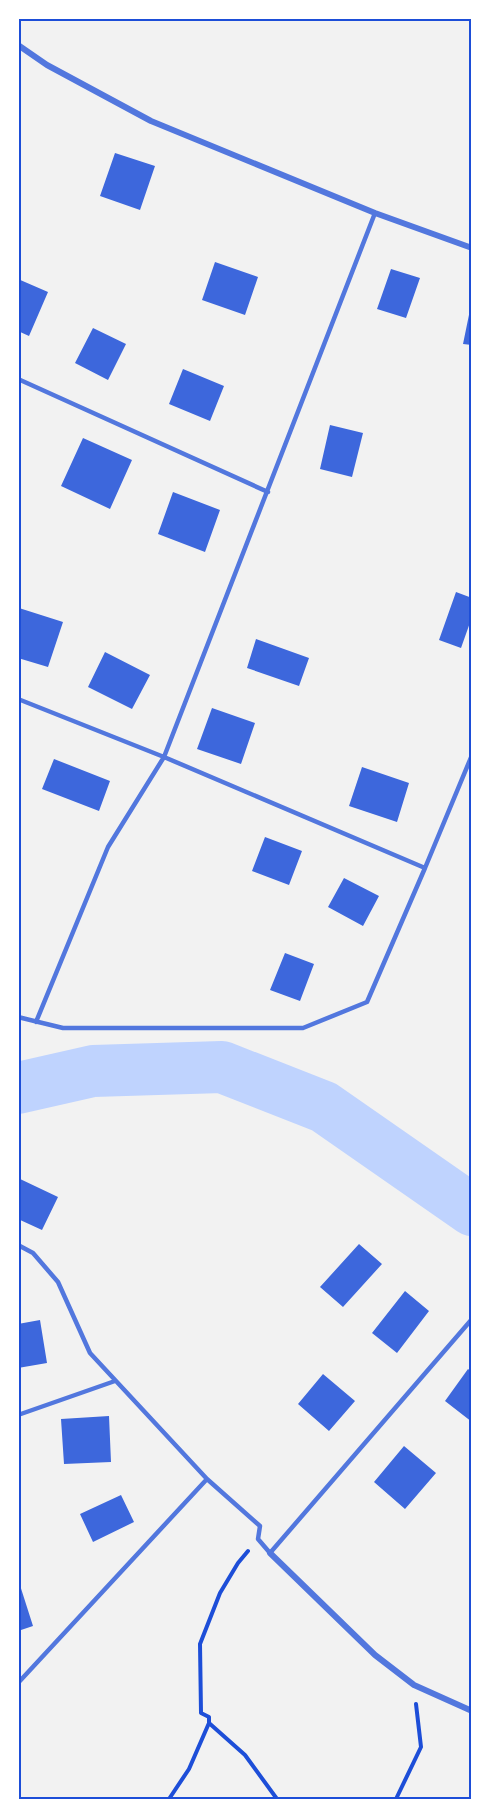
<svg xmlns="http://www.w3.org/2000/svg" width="490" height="1817" font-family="'IBM Plex Sans',sans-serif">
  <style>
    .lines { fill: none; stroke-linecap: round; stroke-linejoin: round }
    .river { stroke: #bfd3fe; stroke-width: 52 }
    .building { fill: #3d67dc }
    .path { stroke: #1d4ed8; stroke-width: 4 }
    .service { stroke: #5277de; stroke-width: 4.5 }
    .minor { stroke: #5277de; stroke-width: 6 }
    .neatline { fill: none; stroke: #1d4ed8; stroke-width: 2 }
  </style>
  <rect width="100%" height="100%" fill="#f2f2f2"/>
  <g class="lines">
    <path class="river" d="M 18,1088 L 93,1071 L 222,1067 L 324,1107 L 472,1210"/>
  </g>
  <path class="building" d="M 115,153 L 155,166 L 140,210 L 100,196 Z
    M 215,262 L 258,277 L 245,315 L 202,300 Z
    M 391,269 L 420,278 L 406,318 L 377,309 Z
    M 18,279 L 48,292 L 29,336 L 18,331 Z
    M 471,305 L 472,305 L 472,345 L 463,344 Z
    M 93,328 L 126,344 L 108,380 L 75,363 Z
    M 183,369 L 224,386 L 210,421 L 169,404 Z
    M 330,425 L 363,433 L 352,477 L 320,469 Z
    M 83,438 L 132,460 L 110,509 L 61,486 Z
    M 173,492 L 220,510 L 205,552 L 158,534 Z
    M 456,592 L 472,598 L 472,617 L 461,648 L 439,640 Z
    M 19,608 L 63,622 L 48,667 L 18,658 Z
    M 256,639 L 309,658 L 299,686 L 247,668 Z
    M 105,652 L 150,675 L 132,709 L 88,687 Z
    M 212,708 L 255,723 L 241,764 L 197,749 Z
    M 54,759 L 110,781 L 99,811 L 42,789 Z
    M 362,767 L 409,783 L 397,822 L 349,806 Z
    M 265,837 L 302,851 L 289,885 L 252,871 Z
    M 344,878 L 379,896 L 363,926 L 328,907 Z
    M 285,953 L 314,964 L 300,1001 L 270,990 Z
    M 18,1178 L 58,1197 L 42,1230 L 18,1219 Z
    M 359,1244 L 382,1264 L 343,1307 L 320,1287 Z
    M 405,1291 L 429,1311 L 397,1353 L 372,1333 Z
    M 40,1320 L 47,1363 L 18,1368 L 18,1324 Z
    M 468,1369 L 472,1372 L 472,1422 L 445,1401 Z
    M 323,1374 L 355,1401 L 329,1431 L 298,1404 Z
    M 109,1416 L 111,1462 L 64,1464 L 61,1419 Z
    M 404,1446 L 436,1473 L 405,1509 L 374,1482 Z
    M 121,1495 L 134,1522 L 93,1542 L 80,1514 Z
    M 18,1579 L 33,1626 L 18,1631 Z"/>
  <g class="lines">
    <path class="path" d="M 248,1551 L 238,1563 L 220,1593 L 200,1644 L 201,1713 L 209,1717 L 209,1723 L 245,1755 L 277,1799
      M 169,1799 L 189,1769 L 209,1723
      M 396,1799 L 421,1747 L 416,1704"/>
    <path class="service" d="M 18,379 L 268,492
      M 18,699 L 164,757 L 425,868 L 472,755
      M 18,1017 L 63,1028 L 303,1028 L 367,1002 L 425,868
      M 36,1022 L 108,847 L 164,757 L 375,213
      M 18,1245 L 33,1253 L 58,1282 L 90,1353 L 207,1479 L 260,1526 L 258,1539 L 270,1553 L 472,1319
      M 18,1415 L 115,1381
      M 18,1683 L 207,1479"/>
    <path class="minor" d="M 18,45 L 47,65 L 151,121 L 375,213 L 472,248
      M 270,1553 L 375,1655 L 414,1685 L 472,1711"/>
  </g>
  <rect width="490" height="1817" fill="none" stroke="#ffffff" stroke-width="39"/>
  <rect x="20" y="20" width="450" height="1778" class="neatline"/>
</svg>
